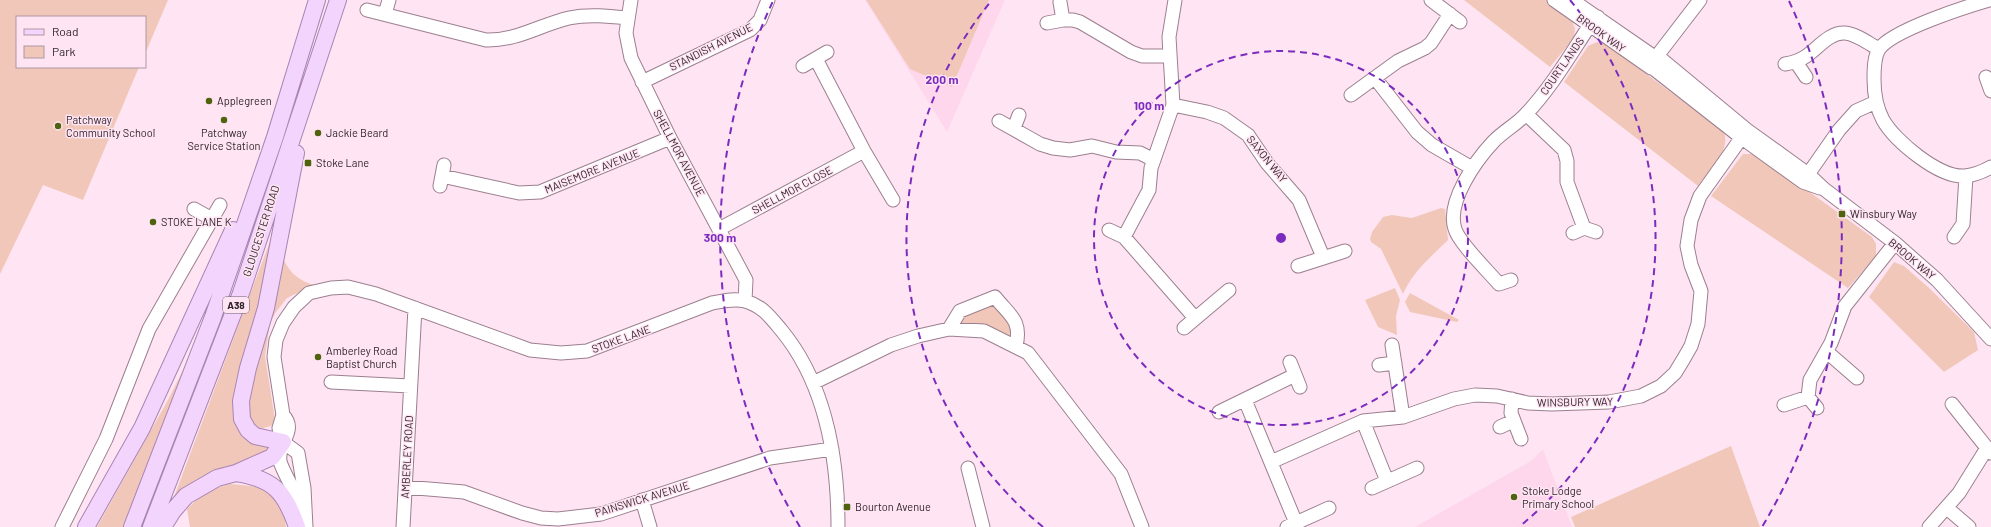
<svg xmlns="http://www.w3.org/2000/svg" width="1991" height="527" font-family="Barlow,sans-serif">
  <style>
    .built { fill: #fed7ec }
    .green { fill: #f1c7b9 }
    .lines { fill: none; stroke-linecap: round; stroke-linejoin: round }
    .minor-casing { stroke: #9c7f8f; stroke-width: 15 }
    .major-casing { stroke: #a984b3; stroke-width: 18 }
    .minor { stroke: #fff; stroke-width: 13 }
    .major { stroke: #f2d4fd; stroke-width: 16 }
    .ring { fill: none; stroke: #7b2cbf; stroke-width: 2; stroke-dasharray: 7 5 }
    .poi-dot { fill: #4f630e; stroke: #ffe5f3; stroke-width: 1.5 }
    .labels { text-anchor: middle; stroke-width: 3; stroke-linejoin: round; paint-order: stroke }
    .shield { fill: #ffe5f3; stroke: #6f5f68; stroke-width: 1 }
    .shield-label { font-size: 10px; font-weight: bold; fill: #31252c }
    .street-label { font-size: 11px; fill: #31252c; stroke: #ffe5f3 }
    .poi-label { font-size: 11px; fill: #31252c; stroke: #ffe5f3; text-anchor: start }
    .centre { fill: #7b2cbf; stroke: #ffe5f3; stroke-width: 2 }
    .ring-label { font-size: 12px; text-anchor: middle; font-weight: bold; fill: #7b2cbf; stroke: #ffe5f3; stroke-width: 3; stroke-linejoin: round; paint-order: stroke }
  </style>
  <rect width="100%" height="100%" fill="#ffe5f3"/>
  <path class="built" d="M 865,0 L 1005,0 L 947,132 Z
    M 1543,449 L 1572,527 L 1415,527 L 1531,461 Z"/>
  <path class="green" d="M 0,0 L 168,0 L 145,54 L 145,17 L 17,17 L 17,67 L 139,67 L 83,200 L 43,185 L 0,274 Z
    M 866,0 L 989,0 L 952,87 L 910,69 Z
    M 1464,0 L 1547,0 L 1571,18 L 1575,29 L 1574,38 L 1550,67 Z
    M 1597,42 L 1605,43 L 1724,132 C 1731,152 1709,170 1698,186 L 1564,82 L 1588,46 Z
    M 1743,154 L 1757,154 L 1872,237 L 1876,244 L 1876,256 L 1848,288 L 1711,196 Z
    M 1441,208 L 1445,209 L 1448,240 C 1431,257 1413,271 1403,294 L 1381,249 L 1371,242 L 1370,239 L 1372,232 L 1383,217 L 1392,215 L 1412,218 Z
    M 275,228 L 241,432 C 248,443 255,446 268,447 L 271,453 L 171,505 Z
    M 281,252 C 286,269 296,280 314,285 L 287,298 L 276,312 L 270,323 L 265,356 L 275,420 L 271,426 L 256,430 L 251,425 L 246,400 Z
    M 1894,262 L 1904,266 L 1928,287 L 1974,332 L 1978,350 L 1944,372 L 1869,297 Z
    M 1395,288 L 1400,300 L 1396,316 L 1397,335 L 1378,327 L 1365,300 Z
    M 1410,293 L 1459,320 L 1457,322 L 1410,312 L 1405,302 Z
    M 994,303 L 1016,331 L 1014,337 L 983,325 L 958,323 L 962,315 Z
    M 196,344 L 125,527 L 97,527 L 169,398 Z
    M 1731,446 L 1760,527 L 1575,527 L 1571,517 Z
    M 230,484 C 238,485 248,485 256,487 C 273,491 285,510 286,527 L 190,527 L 187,509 L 206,491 Z"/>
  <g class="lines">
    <g class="minor-casing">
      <path id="minor" d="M 631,0 L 626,33 L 631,58 L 670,138 L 746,280 L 745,301
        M 1431,0 L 1460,22
        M 1554,0 L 1651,68 L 1657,68 L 1661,64
        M 1572,0 L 1653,56 L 1660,58 L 1747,130 L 1808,174 L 1824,189 L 1895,243 L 1937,280 L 1991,339
        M 1989,0 C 1965,7 1893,30 1879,49 C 1874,57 1874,70 1874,79 C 1874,93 1876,107 1883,120 C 1895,141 1939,178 1965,176 C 1974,175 1984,171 1991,167
        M 1060,2 L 1063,20 L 1073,20 L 1080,22 L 1131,52 L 1142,56 L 1170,56
        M 367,10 L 486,40 C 516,41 540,25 569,18 C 588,14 608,16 627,18
        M 385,14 L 389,0
        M 1047,23 L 1063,20
        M 1657,56 L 1700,0
        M 816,59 L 864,151 L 893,200
        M 1796,62 L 1806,77
        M 1785,64 C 1791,63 1797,62 1803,58 C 1816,51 1828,32 1845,33 C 1857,34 1869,44 1879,49
        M 803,66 L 827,52
        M 1654,69 L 1742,138 L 1803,182 L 1820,188
        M 1986,77 L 1991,91
        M 1375,78 L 1417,132 L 1432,145 L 1472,168
        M 642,82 L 750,30 L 760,20 L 768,0
        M 1351,95 L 1398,61 L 1425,48 L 1431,43 L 1450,14
        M 1173,105 L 1207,112 L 1224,118 L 1248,135 L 1267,163 L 1299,200 L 1323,257
        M 1526,114 L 1564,150 L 1567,161 L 1567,182 L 1584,228
        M 999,121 L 1040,144 L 1053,148 L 1070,150 L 1092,146 L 1116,152 L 1140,153 L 1154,160
        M 1014,128 L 1019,115
        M 442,176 L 519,193 L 540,192 L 670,138
        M 1804,180 L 1839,130 L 1856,111 L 1876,102
        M 440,186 L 444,165
        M 194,209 L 212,219
        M 719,229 L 864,151
        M 1109,230 L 1124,237 L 1195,318
        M 1573,233 L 1584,228 L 1596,232
        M 1124,237 L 1149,190 L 1151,168 L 1173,105 L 1169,37 L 1175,0
        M 1954,237 L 1963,224 L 1966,176
        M 1298,266 L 1345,251
        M 1511,280 L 1499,284 C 1489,272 1459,243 1455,229 C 1446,202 1476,160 1494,141 C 1504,131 1517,124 1526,114 C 1551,88 1570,55 1590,25 L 1598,17
        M 1184,328 L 1229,290
        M 949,329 L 960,311 L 995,297 C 1010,316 1022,320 1016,346
        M 1392,345 L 1403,417
        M 1827,352 L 1857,378
        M 1290,362 L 1300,387
        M 1379,365 L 1395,363
        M 331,382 L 410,386
        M 813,383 L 891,345 L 918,336 L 949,329 L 984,331 L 1028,353 L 1121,474 L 1142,527
        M 1808,397 L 1817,408
        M 1512,399 L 1511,413 L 1521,439
        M 1245,400 L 1296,523
        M 1952,404 L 1991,453
        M 1784,405 L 1808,397 L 1810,380 L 1831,343 L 1845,306 L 1895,243
        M 1219,412 L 1295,375
        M 283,415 C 298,431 277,442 280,461 C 282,471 299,499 304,509
        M 1363,421 L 1387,481
        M 1500,427 L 1513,421
        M 283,442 L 279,428 L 283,415 L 274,357 L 276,340 L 283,323 L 294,307 L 309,293 L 331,288 L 348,287 L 376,294 L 530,350 L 561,353 L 587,351 L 712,303 C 723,301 734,298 745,301 C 763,306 771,318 782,331 C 826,385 838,459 838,527
        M 283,442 L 298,453 L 304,488 L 306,527
        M 1271,462 L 1363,421 L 1403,417 L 1454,399 L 1475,395 L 1497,396 L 1528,403 L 1552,404 L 1609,402 L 1641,396 L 1661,386 L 1675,373 L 1683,360 L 1691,346 L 1698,324 L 1701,291 L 1691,265 L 1687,246 L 1691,220 L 1700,196 L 1747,130
        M 968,468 L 983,527
        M 405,487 L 464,492 L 522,513 L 541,518 L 558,519 L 601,514 L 770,458 L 832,449
        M 1372,488 L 1417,468
        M 642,500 L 650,527
        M 1947,508 L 1969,527
        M 62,527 L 106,439 L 149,329 L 220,205
        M 403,527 L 415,308
        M 1287,527 L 1329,508
        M 1929,527 L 1959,493 L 1987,448"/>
    </g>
    <g class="major-casing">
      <path id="major" d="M 236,473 C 274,479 285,492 297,527
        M 86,527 L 142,428 L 233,230
        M 132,527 L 213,317 L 275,137 L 317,0
        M 151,527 L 241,293 L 338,0
        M 163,527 L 173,511 L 186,496 L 217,478 L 236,473 L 272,457 L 283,442 L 255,436 L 248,430 L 242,419 L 241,401 L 248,368 L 266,308 L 296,153"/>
    </g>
    <use href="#minor" class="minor"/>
    <use href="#major" class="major"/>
  </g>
  <g class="ring">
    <circle cx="1281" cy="238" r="187"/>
    <path d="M1043 527A374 374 0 0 1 992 0M1570 0A374 374 0 0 1 1519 527"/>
    <path d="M800 527A561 561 0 0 1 773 1M1789 1A561 561 0 0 1 1762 527"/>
  </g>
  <g class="poi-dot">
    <circle cx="209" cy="101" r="4"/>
    <circle cx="224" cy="120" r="4"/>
    <circle cx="58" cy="126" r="4"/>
    <circle cx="318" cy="133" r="4"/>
    <rect x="304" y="159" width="8" height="8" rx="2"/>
    <rect x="1838" y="210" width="8" height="8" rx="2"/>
    <circle cx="153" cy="222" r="4"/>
    <circle cx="318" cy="357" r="4"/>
    <circle cx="1514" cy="497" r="4"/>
    <rect x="843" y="503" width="8" height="8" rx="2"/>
  </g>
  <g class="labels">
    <rect class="shield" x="223" y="297" width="26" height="16" rx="3"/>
    <g class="shield-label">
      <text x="236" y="309">A38</text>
    </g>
    <g class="street-label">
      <text transform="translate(1601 33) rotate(36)" y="4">BROOK WAY</text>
      <text transform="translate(711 47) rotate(-27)" y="4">STANDISH AVENUE</text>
      <text transform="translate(1562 66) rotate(-55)" y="4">COURTLANDS</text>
      <text transform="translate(679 153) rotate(62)" y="4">SHELLMOR AVENUE</text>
      <text transform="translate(1267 159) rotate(51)" y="4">SAXON WAY</text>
      <text transform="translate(592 171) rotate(-22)" y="4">MAISEMORE AVENUE</text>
      <text transform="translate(792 190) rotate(-28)" y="4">SHELLMOR CLOSE</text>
      <text transform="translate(261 231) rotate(-72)" y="4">GLOUCESTER ROAD</text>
      <text transform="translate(1912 259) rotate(40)" y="4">BROOK WAY</text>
      <text transform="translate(621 339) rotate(-20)" y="4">STOKE LANE</text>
      <text transform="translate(1575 402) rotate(-1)" y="4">WINSBURY WAY</text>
      <text transform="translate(407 457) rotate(-87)" y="4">AMBERLEY ROAD</text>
      <text transform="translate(642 499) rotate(-17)" y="4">PAINSWICK AVENUE</text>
    </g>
    <g class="poi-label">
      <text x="217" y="105">Applegreen</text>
      <text x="66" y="124">Patchway<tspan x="66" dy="13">Community School</tspan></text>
      <text x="224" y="137" text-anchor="middle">Patchway<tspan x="224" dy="13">Service Station</tspan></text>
      <text x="326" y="137">Jackie Beard</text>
      <text x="316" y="167">Stoke Lane</text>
      <text x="1850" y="218">Winsbury Way</text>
      <text x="161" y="226">STOKE LANE K</text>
      <text x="326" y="355">Amberley Road<tspan x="326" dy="13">Baptist Church</tspan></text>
      <text x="1522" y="495">Stoke Lodge<tspan x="1522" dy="13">Primary School</tspan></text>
      <text x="855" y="511">Bourton Avenue</text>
    </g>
  </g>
  <circle cx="1281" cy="238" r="6" class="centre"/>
  <g class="ring-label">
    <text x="942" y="84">200 m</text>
    <text x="1149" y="110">100 m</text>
    <text x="720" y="242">300 m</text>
  </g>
  <rect x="16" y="16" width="130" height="52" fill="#ffe5f3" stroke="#ad98a3"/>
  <rect x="24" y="29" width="20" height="6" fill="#f2d4fd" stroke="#ad98a3"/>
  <text x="52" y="36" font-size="12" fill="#31252c">Road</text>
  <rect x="24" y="46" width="20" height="12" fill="#f1c7b9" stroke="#ad98a3"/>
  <text x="52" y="56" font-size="12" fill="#31252c">Park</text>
</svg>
